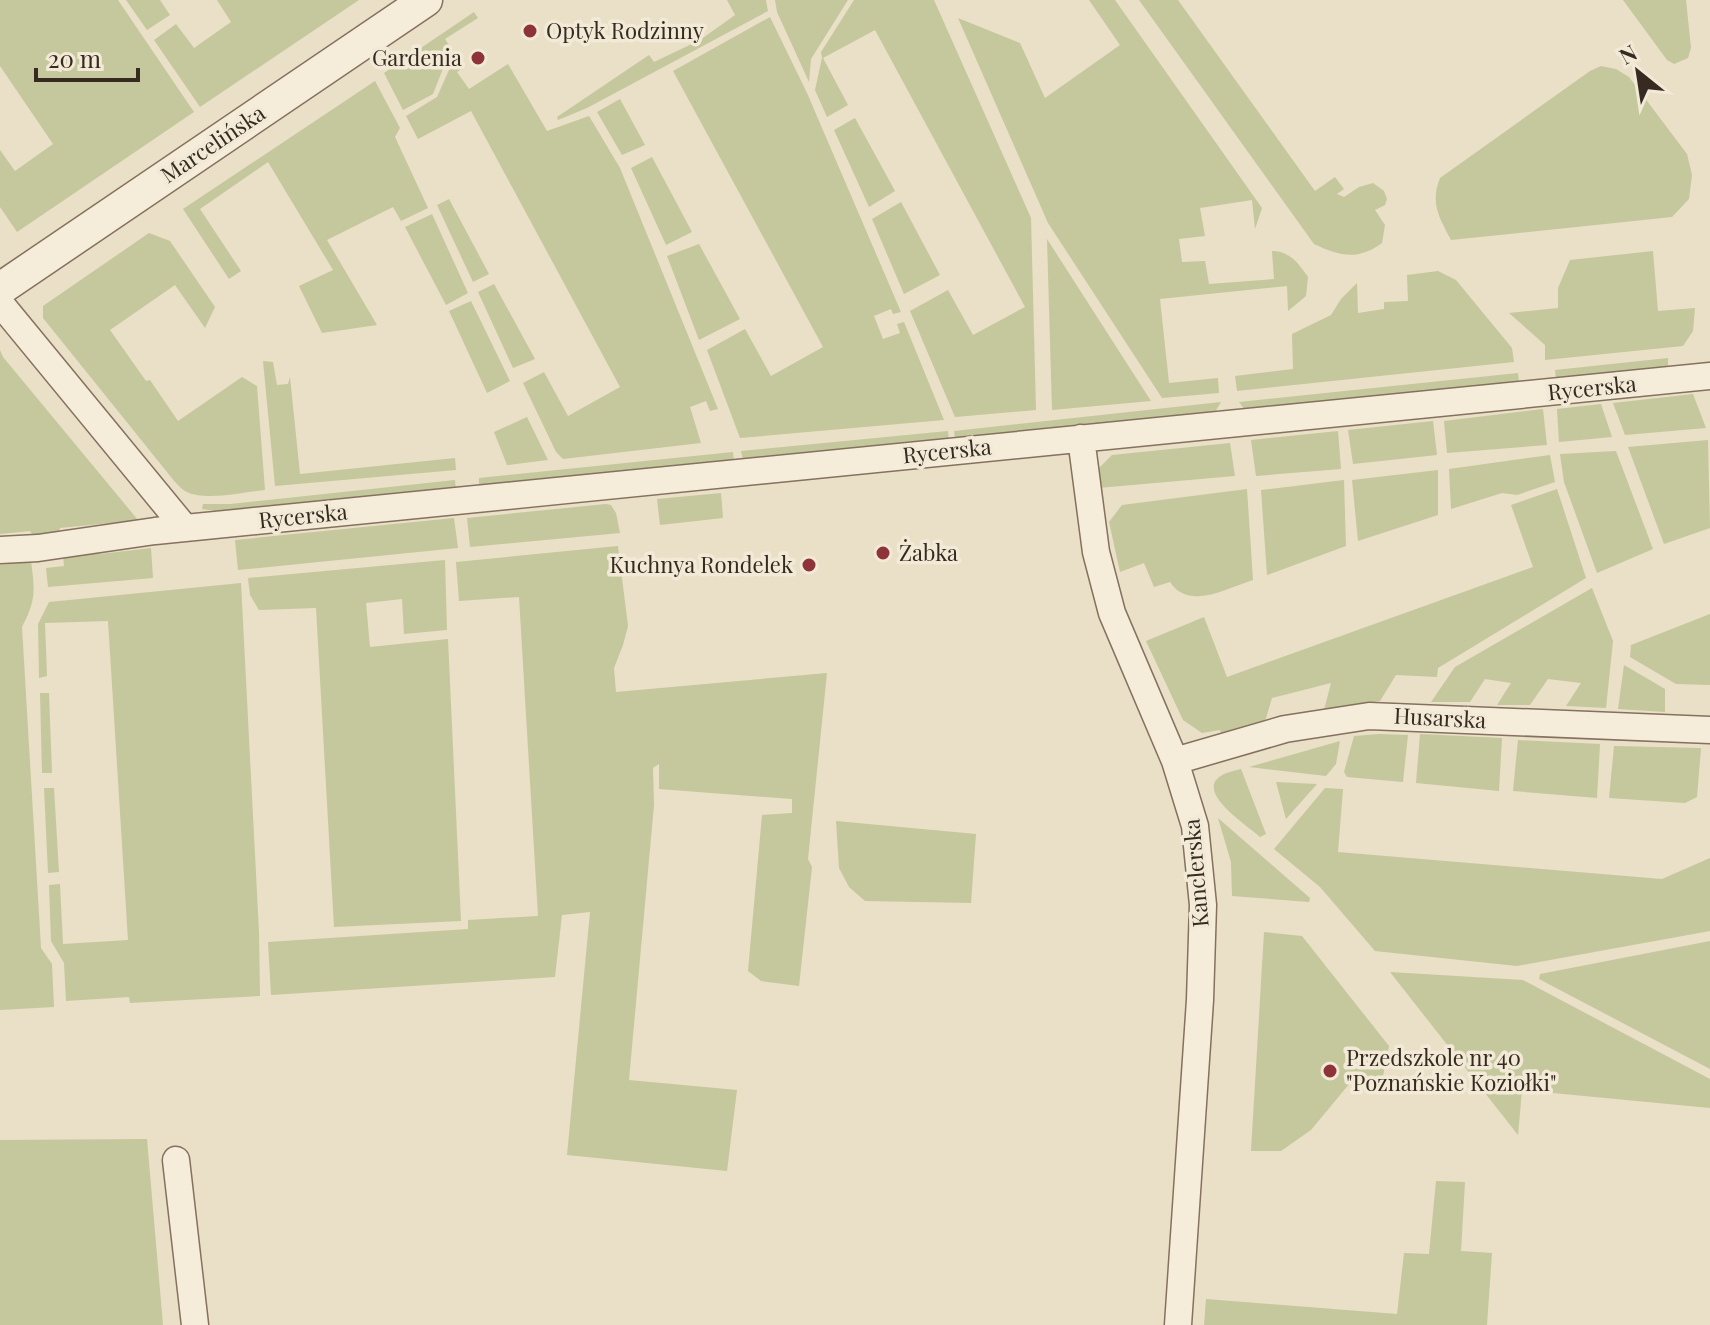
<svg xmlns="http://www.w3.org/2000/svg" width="1710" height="1325" font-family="'Playfair Display',serif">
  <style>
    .green { fill: #c4c89c }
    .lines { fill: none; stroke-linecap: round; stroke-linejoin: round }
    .minor-casing { stroke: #84715e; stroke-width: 29 }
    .tertiary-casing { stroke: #84715e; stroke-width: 35 }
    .minor { stroke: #f6ecda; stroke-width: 26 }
    .tertiary { stroke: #f6ecda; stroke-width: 32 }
    .poi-dot { fill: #8e3438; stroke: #f2e9d6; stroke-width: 3 }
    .labels { text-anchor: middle; stroke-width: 7; stroke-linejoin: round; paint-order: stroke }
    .poi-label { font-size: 22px; fill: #362a21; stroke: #f2e9d6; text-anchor: start }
    .street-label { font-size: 22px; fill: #362a21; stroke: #f2e9d6 }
  </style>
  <rect width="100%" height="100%" fill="#eadfc7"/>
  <path class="green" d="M 0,0 L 118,0 L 194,112 L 17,232 L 0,207 L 0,150 L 15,171 L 53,144 L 0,66 Z
    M 126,0 L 160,0 L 170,15 L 147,30 Z
    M 217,0 L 359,0 L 200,107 L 154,40 L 176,24 L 194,48 L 231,22 Z
    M 727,0 L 766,0 L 768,11 L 587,108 L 558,120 L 557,117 L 649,55 L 654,62 L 700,40 L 735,15 Z
    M 775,0 L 848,0 L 811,59 L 809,82 L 777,12 Z
    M 854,0 L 934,0 L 1031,218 L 1036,410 L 955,417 L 910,311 L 948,290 L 973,335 L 1025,307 L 875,30 L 823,58 L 848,105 L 827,117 L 815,90 L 822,58 L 821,52 Z
    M 1089,0 L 1115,0 L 1262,208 L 1255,229 L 1252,200 L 1200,208 L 1205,236 L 1179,239 L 1182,262 L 1205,261 L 1209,284 L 1274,279 L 1272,251 C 1290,251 1299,264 1308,277 L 1306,296 L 1288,311 L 1287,286 L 1160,299 L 1169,383 L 1218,378 L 1219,393 L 1162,398 L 1048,223 L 958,18 L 1020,43 L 1045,98 L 1120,45 Z
    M 1139,0 L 1178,0 L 1315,191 L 1335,177 L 1344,189 L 1337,194 L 1344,197 L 1359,187 L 1373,183 L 1384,191 L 1387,199 L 1385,205 L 1375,210 L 1385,225 L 1382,243 C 1357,261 1340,256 1314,244 Z
    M 1623,0 L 1686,0 L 1691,48 L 1688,58 L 1674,64 L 1667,60 Z
    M 474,12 L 478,18 L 445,39 L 451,48 L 433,94 L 403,110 L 384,73 Z
    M 770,17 L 807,93 L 901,312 L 893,314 L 891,309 L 874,316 L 883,339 L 900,333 L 897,324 L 904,322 L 944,420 L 740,438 L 707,350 L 745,329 L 771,376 L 823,347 L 673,71 Z
    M 457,52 L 466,66 L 457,72 L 469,89 L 508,64 L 547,131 L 589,116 L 620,168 L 718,409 L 710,411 L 706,401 L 690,407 L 701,443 L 563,459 L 556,452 L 523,383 L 544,372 L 568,416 L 620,387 L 471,111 L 418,139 L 406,116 L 437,97 Z
    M 1601,66 L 1616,69 L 1629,77 L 1687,154 L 1692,175 L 1689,199 L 1672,217 L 1451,240 C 1439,217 1430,203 1440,178 L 1590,71 Z
    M 375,81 L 400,128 L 395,137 L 428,208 L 401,221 L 393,207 L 327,240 L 377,325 L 322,333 L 299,286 L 333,270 L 268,162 L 200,209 L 241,271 L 229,279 L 183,209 Z
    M 620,99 L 645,145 L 622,155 L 597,112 Z
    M 855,118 L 895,191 L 869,207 L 834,130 Z
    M 652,157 L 692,232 L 666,245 L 631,168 Z
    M 449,199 L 489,274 L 473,282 L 437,205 Z
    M 901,202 L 940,275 L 904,294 L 872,219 Z
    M 432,214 L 468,293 L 446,305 L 405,227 Z
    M 149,233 L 170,241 L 215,307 L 205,328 L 175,285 L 110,330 L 146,381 L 150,380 L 178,421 L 242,377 L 257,386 L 265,490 C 244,492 204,502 185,491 C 180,488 175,482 171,477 L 43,318 L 43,306 Z
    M 1047,239 L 1151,401 L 1052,410 Z
    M 699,244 L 740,319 L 699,340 L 667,256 Z
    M 1653,251 L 1658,311 L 1695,308 L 1693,331 L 1683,346 L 1545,360 L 1545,345 L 1509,313 L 1558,308 L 1558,288 L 1570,260 Z
    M 1438,271 L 1456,280 L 1512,348 L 1514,362 L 1237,391 L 1235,376 L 1293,369 L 1292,334 L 1331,315 L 1341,299 L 1357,283 L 1358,313 L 1384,309 L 1384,302 L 1408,301 L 1407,275 Z
    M 494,284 L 535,359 L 513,368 L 478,292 Z
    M 471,301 L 510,381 L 487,393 L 449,311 Z
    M 0,350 L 3,357 L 138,520 L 115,525 L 111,523 L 60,528 L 58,534 L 34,537 L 30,531 L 0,534 Z
    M 1668,358 L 1668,366 L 1556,379 L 1555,370 Z
    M 263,361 L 273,362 L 277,385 L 288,384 L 290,377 L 300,474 L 455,458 L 456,470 L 275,486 Z
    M 1518,373 L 1519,383 L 1245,410 L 1239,402 Z
    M 1693,394 L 1706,428 L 1625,435 L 1613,403 Z
    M 1221,402 L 1215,412 L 955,439 L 954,431 Z
    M 1601,404 L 1612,437 L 1559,442 L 1557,409 Z
    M 1543,409 L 1547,445 L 1447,453 L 1444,421 Z
    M 527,417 L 548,460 L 507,465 L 494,432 Z
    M 1433,421 L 1437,455 L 1353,464 L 1348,430 Z
    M 948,431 L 949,441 L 743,460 L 741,451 Z
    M 1338,431 L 1341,469 L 1256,476 L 1251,440 Z
    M 1708,440 L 1710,528 L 1664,544 L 1628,447 Z
    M 1230,443 L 1235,476 L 1098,488 L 1096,471 L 1112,455 Z
    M 1616,451 L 1653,549 L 1597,573 L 1564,482 L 1560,454 Z
    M 733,452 L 734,462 L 479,488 L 479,478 Z
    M 1550,455 L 1555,482 L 1517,495 L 1502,493 L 1451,509 L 1449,469 Z
    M 1438,470 L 1438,515 L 1358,541 L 1352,480 Z
    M 455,480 L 456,490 L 232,513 L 202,509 L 203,504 L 230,504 Z
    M 1344,480 L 1346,546 L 1267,575 L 1261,490 Z
    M 1247,489 L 1253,580 C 1227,588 1189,611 1170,582 L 1154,587 L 1144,563 L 1120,572 L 1109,522 L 1122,505 Z
    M 1557,489 L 1586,578 L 1438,668 L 1437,677 L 1396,675 L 1380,701 L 1324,710 L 1331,683 L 1272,698 L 1263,728 L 1223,739 L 1220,730 L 1202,733 L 1183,720 L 1146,641 L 1204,617 L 1227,677 L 1533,567 L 1511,505 Z
    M 721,493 L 723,518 L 660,525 L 657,499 Z
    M 606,504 L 611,505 L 616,513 L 620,533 L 470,547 L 467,518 Z
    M 454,518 L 458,548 L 238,570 L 235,540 Z
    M 618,546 L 628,626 L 623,645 L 614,668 L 616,692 L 827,673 L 808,859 L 812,867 L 799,986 L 761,981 L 748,971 L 762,815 L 792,813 L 792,799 L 659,789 L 659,764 L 653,768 L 654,805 L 629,1080 L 737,1090 L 727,1171 L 567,1155 L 590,912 L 562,915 L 555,977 L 271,995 L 268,942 L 468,929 L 468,920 L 538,916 L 519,597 L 459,601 L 456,562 Z
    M 151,548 L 153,578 L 48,587 L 46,568 L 64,566 L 63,555 L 92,550 L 100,554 Z
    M 445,560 L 447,630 L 404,634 L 402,599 L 366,603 L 370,647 L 448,639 L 461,921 L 334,927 L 316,608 L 259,610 L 250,595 L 248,578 Z
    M 31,561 C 35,591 36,600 22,627 L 41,948 L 52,964 L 54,1007 L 0,1010 L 0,565 Z
    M 241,583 L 259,932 L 260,996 L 130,1003 L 129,997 L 66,1001 L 64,963 L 51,941 L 49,885 L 60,884 L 63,944 L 128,940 L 108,621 L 45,623 L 47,676 L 39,678 L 38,624 L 49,602 Z
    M 1592,588 L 1613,641 L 1606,708 L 1566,706 L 1581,683 L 1548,679 L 1530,705 L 1497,705 L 1511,683 L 1485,679 L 1470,702 L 1431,702 L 1455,667 Z
    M 1710,614 L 1710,685 L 1676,684 L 1630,657 L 1631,645 Z
    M 1624,665 L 1665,689 L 1665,712 L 1618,709 Z
    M 40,693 L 49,693 L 52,773 L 42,773 Z
    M 1379,734 L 1408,735 L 1403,782 L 1347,777 L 1344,772 L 1354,736 Z
    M 1420,734 L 1502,738 L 1499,791 L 1416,783 Z
    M 1518,740 L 1600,744 L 1597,798 L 1513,791 Z
    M 1340,741 L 1336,764 L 1326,776 L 1249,767 Z
    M 1614,746 L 1701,748 L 1697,797 L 1685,803 L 1609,798 Z
    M 1241,769 L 1266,834 L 1260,837 C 1248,826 1201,796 1217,779 C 1222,773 1234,771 1241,769 Z
    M 1276,782 L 1317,784 L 1286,819 Z
    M 44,788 L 54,788 L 59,872 L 48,873 Z
    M 1325,788 L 1343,789 L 1338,852 L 1662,879 L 1710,858 L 1710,931 L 1517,966 L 1375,951 L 1320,887 L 1274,849 Z
    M 1218,818 L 1310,898 L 1309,902 L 1232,896 L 1231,862 Z
    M 836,821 L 976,834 L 971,903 L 865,901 L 849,887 L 839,868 Z
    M 1264,932 L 1302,936 L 1389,1046 L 1382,1081 L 1350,1083 L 1311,1130 L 1281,1151 L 1251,1151 Z
    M 1710,941 L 1710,1069 L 1539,979 L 1540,974 Z
    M 1390,972 L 1523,980 L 1710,1079 L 1710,1108 L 1522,1090 L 1518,1135 Z
    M 147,1139 L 163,1325 L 0,1325 L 0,1140 Z
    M 1436,1181 L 1465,1182 L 1461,1251 L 1492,1253 L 1487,1325 L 1204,1325 L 1206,1299 L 1397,1314 L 1404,1253 L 1429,1254 Z"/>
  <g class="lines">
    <g class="minor-casing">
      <path id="minor" d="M 0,303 L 185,528
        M 1081,438 L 1096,552 L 1112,613 L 1175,761 L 1195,826 L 1203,905 L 1200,1000 L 1178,1325
        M 0,550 L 38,548 L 155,531 L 1710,376
        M 1175,761 L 1285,729 L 1369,716 L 1710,730
        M 176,1160 L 195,1325"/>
    </g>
    <g class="tertiary-casing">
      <path id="tertiary" d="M 0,289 L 426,0"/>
    </g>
    <use href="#minor" class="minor"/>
    <use href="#tertiary" class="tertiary"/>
  </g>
  <g class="poi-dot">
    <circle cx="530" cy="31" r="8"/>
    <circle cx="478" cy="58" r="8"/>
    <circle cx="883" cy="553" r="8"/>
    <circle cx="809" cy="565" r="8"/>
    <circle cx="1330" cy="1071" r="8"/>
  </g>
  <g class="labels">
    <g class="poi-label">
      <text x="546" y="39">Optyk Rodzinny</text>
      <text x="462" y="66" text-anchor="end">Gardenia</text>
      <text x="899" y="561">Żabka</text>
      <text x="793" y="573" text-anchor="end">Kuchnya Rondelek</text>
      <text x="1346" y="1066">Przedszkole nr 40<tspan x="1346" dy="25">"Poznańskie Koziołki"</tspan></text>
    </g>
    <g class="street-label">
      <text transform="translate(213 144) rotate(-34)" y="8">Marcelińska</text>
      <text transform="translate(1592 388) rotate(-6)" y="8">Rycerska</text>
      <text transform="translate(947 451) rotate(-6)" y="8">Rycerska</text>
      <text transform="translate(303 516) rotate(-6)" y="8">Rycerska</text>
      <text transform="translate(1440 718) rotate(3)" y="8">Husarska</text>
      <text transform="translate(1196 873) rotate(-95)" y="8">Kanclerska</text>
    </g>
  </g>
  <g transform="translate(1638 72) rotate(330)" stroke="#f2e9d6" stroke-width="6" paint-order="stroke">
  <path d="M0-6L14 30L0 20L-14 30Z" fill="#362a21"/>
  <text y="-12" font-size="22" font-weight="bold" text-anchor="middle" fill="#362a21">N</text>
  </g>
  <path d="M36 68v12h102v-12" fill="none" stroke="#362a21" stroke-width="4"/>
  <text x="48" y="68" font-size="24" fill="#362a21" stroke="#f2e9d6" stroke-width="6" paint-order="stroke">20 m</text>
</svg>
